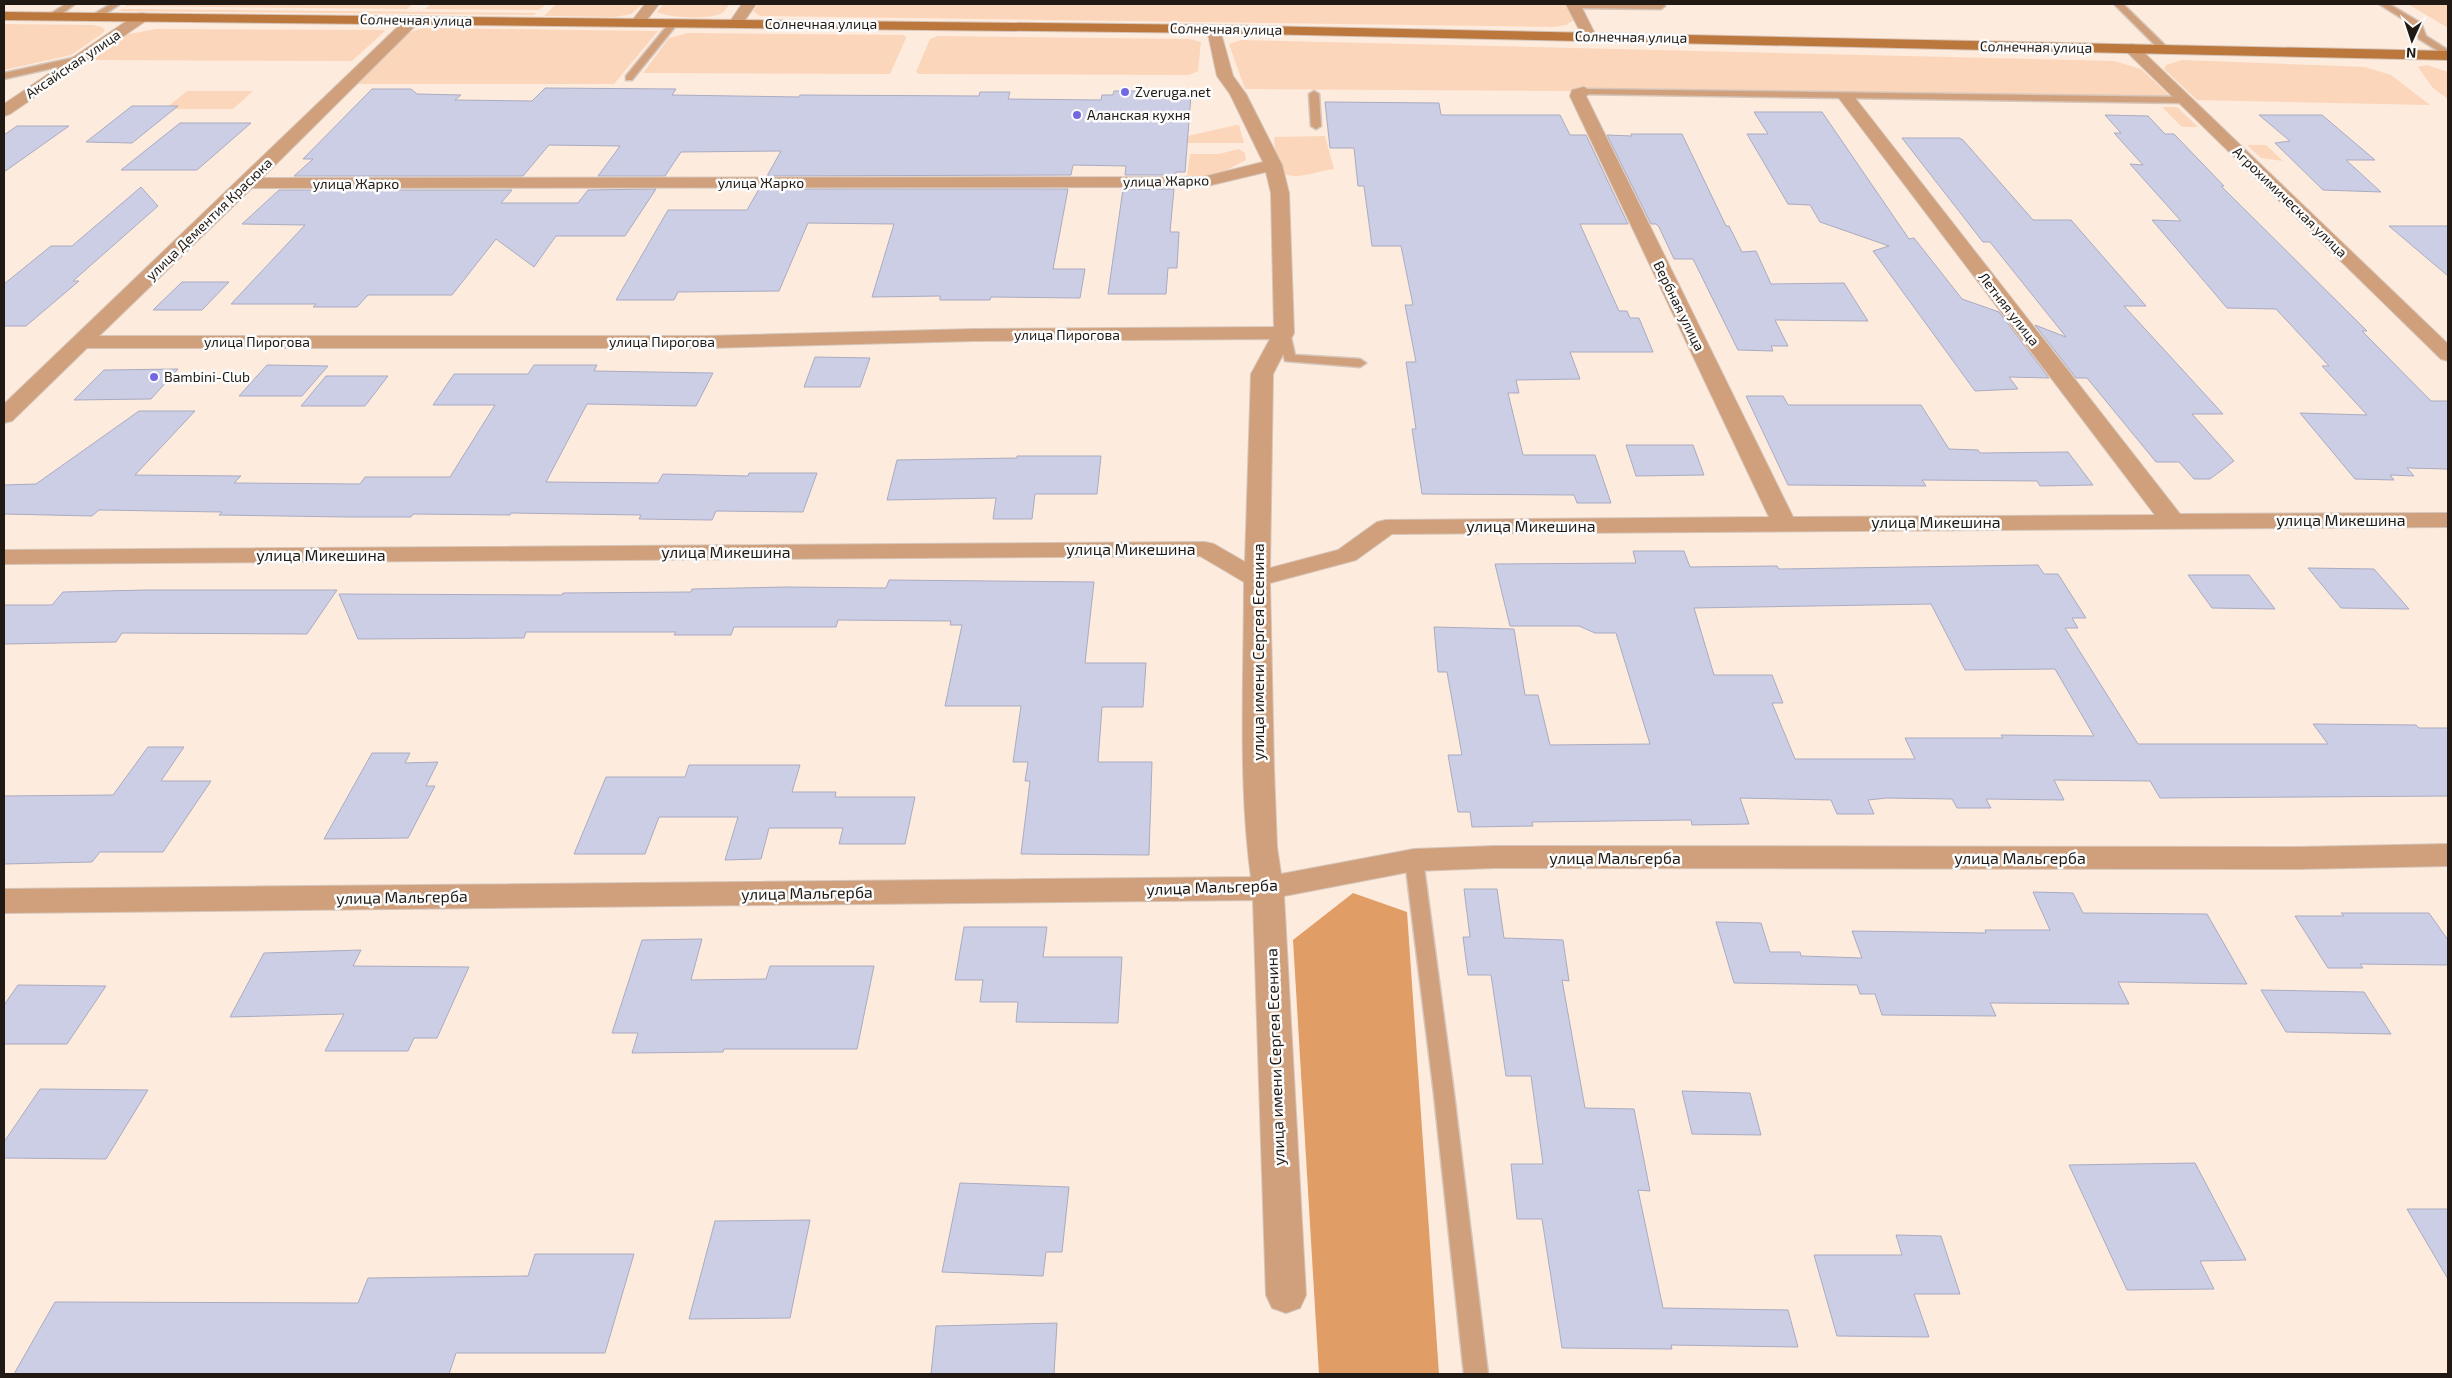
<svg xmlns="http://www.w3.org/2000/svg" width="2452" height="1378" font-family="'Exo 2',sans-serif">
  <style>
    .green { fill: #fcd6ba }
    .forest { fill: #e09d66 }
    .building { fill: #cccee5; stroke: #aaabc1; fill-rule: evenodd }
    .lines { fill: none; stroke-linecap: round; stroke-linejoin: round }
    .lane-casing { stroke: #d5c5ba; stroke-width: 3 }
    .street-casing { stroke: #d5c5ba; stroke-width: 2 }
    .secondary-casing { stroke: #d5c5ba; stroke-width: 2 }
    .lane { fill: #cfa07b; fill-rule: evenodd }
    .street { fill: #cfa07b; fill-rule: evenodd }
    .secondary { fill: #bc773c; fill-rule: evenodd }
    .poi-dot { fill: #7368e3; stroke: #fcfcfc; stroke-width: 2 }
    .labels { text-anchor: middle; stroke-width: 5; stroke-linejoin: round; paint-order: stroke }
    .far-street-label { font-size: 14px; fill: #211a14; stroke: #fcfcfc }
    .far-poi-label { font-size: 14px; fill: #211a14; stroke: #fcfcfc; text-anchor: start }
    .street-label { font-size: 16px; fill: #211a14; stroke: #fcfcfc }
  </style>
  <rect width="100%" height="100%" fill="#fdebde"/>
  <path class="green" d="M 128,4 L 413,4 L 407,9 L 124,6 Z
    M 431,4 L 546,4 L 539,10 L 425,9 Z
    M 556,4 L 643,4 L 631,14 L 615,17 L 544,16 Z
    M 663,4 L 730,4 C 727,7 725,11 722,13 C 709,20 670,18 657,12 Z
    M 758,4 L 1567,4 L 1574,20 L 1566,25 L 1554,27 L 760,16 L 753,11 Z
    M 2408,4 L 2448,4 L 2448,28 Z
    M 122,9 L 536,13 L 534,15 L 119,11 Z
    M 4,24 L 93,25 L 102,27 L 105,30 L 103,33 L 71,55 L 4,70 Z
    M 424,28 L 652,31 L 658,31 L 614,84 L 353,84 L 407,33 Z
    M 156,29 L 382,30 L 385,31 L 352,61 L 85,60 L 124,35 Z
    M 688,33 L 904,35 L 906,38 L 890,74 L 643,73 L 669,38 Z
    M 938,36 L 1190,39 L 1201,42 L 1198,71 L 1189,75 L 919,74 L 916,72 L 930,39 Z
    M 1241,40 L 2114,61 L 2141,69 L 2172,98 L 1837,94 L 1822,91 L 1589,88 L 1571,91 L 1245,89 L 1229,44 Z
    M 2182,60 L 2365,67 L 2391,75 L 2430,105 L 2197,100 L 2164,69 L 2166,65 Z
    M 2427,65 L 2448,72 L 2448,99 L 2433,88 L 2418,67 Z
    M 187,91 L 253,91 L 233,109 L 165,109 Z
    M 2162,107 L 2177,107 L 2198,127 L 2182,127 Z
    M 1236,125 L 1239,125 L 1244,143 L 1187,143 L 1188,136 Z
    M 1325,136 L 1334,169 C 1311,172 1300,181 1277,172 L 1274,137 Z
    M 2247,145 L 2266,145 L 2283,161 L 2261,158 Z
    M 1239,149 L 1245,153 L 1246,160 L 1219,174 L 1187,178 L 1190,154 L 1219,154 Z"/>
  <path class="forest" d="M 1353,893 L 1407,912 L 1439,1374 L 1319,1374 L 1293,940 Z"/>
  <path class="building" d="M 545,88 L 676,89 L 672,95 L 799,97 L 800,95 L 979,96 L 980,92 L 1010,92 L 1008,99 L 1101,100 L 1102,95 L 1113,95 L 1114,91 L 1179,91 L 1179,95 L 1191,95 L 1185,172 L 1176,172 L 1176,175 L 1125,175 L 1126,166 L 1073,165 L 1071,175 L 767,176 L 781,151 L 681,152 L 665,176 L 598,176 L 620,146 L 549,145 L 523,176 L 294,176 L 313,159 L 303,159 L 372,89 L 411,89 L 417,94 L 461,95 L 455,100 L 532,101 Z
    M 1325,102 L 1439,103 L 1441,115 L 1560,115 L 1570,135 L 1586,135 L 1628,224 L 1580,224 L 1619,311 L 1627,311 L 1630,318 L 1639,318 L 1653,352 L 1570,352 L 1580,379 L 1516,380 L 1519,393 L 1508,393 L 1523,455 L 1595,455 L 1611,503 L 1577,503 L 1574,495 L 1422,494 L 1412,429 L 1416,429 L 1406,362 L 1416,362 L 1405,305 L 1413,305 L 1401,246 L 1372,246 L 1364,186 L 1358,186 L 1354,148 L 1330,148 Z
    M 132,106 L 178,106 L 132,143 L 86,142 Z
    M 1754,112 L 1822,112 L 1909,239 L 1914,238 L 1962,299 L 1999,312 L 2049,378 L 2009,377 L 2018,389 L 1975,391 L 1873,251 L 1889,246 L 1820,222 L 1810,205 L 1788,204 L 1747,134 L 1768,134 Z
    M 2105,115 L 2148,116 L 2165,134 L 2174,134 L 2224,186 L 2221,186 L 2367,331 L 2362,331 L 2431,401 L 2448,401 L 2448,469 L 2407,468 L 2414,476 L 2390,475 L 2394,480 L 2355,479 L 2300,413 L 2367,415 L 2322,366 L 2329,366 L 2276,309 L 2227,308 L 2152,220 L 2181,221 L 2130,164 L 2143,165 L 2114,133 L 2121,133 Z
    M 2259,115 L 2322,115 L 2375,160 L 2346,160 L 2381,192 L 2323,190 L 2275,143 L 2290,141 Z
    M 180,123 L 251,123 L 197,170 L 121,170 Z
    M 17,126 L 69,126 L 4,172 L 4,135 Z
    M 1631,134 L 1682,134 L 1726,226 L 1729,226 L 1742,252 L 1756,251 L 1771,284 L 1844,283 L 1868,321 L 1775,320 L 1788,346 L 1771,346 L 1773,351 L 1738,350 L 1693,259 L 1674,259 L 1659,227 L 1656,224 L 1651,224 L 1607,135 L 1632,136 Z
    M 1902,138 L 1959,138 L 1963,140 L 2033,220 L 2071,220 L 2146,306 L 2124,306 L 2223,414 L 2192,414 L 2234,461 L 2210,479 L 2194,479 L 2179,462 L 2156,462 L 2087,378 L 2076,378 L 2035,325 L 2066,337 L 1990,242 L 1983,242 Z
    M 141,187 L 158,206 L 73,281 L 79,281 L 26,326 L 4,326 L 4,284 L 51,246 L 72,246 Z
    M 656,189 L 625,236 L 556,236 L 534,267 L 496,239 L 452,295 L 368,295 L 357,307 L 313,307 L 316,304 L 231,304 L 305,225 L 242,224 L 279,190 L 512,190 L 501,203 L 578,203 L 588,190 Z
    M 759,189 L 1068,189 L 1053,269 L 1085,269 L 1080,298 L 991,297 L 990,300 L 940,300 L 940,296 L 872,297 L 894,224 L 808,223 L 779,291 L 678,292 L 674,300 L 616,300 L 668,210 L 747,210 Z
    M 1123,189 L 1174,189 L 1170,232 L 1179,232 L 1177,268 L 1168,268 L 1166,294 L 1108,294 Z
    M 2389,226 L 2448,226 L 2448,276 Z
    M 182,282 L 229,282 L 202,310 L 153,310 Z
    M 815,357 L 870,358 L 860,387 L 804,387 Z
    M 267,365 L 328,366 L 302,396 L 239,396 Z
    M 534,365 L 597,365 L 594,371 L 713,373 L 696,406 L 587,404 L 546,482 L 658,483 L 663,474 L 748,476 L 749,473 L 817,473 L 803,512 L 716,511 L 712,520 L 639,519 L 641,515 L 511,513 L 510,515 L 413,514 L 411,517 L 346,517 L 219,515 L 222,512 L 99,510 L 92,516 L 4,514 L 4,485 L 36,484 L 139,411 L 195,411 L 135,475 L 241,476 L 234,483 L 360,484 L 365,477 L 450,477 L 495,405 L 433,405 L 454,374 L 528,374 Z
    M 178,369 L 151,399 L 74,400 L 104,370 Z
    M 326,376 L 388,376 L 365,406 L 301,406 Z
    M 1746,396 L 1783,396 L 1788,405 L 1921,405 L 1949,449 L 1978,450 L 1980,453 L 2068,452 L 2093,485 L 2040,486 L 2037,481 L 1922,480 L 1926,486 L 1788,485 Z
    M 1626,445 L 1693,445 L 1704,475 L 1636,476 Z
    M 1017,456 L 1101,456 L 1097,494 L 1035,494 L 1032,519 L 993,519 L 996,498 L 887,500 L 897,460 L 1017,458 Z
    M 1633,551 L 1684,551 L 1690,567 L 1777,566 L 1779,569 L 2038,565 L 2044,574 L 2058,574 L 2086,618 L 2072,618 L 2078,628 L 2065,628 L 2138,744 L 2328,744 L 2313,724 L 2416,725 L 2419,728 L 2448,728 L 2448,796 L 2160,798 L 2150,781 L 2054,780 L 2064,800 L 1986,799 L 1991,808 L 1957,808 L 1952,799 L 1887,798 L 1868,800 L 1874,814 L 1837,814 L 1831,800 L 1740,798 L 1749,824 L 1692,825 L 1691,820 L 1532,822 L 1533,826 L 1472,827 L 1470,812 L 1458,812 L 1448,755 L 1462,755 L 1447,672 L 1438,672 L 1434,627 L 1514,629 L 1525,695 L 1538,695 L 1550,745 L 1650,744 L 1616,633 L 1595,633 L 1579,626 L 1510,626 L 1495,564 L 1636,563 ZM 1931,604 L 1965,670 L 2055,669 L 2094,736 L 2001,735 L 2003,738 L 1905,738 L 1915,759 L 1795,759 L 1772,703 L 1783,703 L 1772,675 L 1714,675 L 1694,608 Z
    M 2308,568 L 2374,569 L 2409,609 L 2341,608 Z
    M 2188,575 L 2249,575 L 2275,609 L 2212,608 Z
    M 889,580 L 1094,582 L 1085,663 L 1146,663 L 1143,707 L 1102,707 L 1098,762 L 1152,762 L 1149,855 L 1021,854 L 1030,781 L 1025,781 L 1028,762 L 1013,762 L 1021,706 L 945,706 L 962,625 L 950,625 L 951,621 L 838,620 L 836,627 L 734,627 L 731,635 L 674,635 L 676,632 L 526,632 L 524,638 L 358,639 L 339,594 L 562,595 L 563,593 L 691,592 L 692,589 L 786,587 L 886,588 Z
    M 146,590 L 337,590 L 307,634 L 122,633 L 116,642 L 4,644 L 4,605 L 52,605 L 63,592 Z
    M 148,747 L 184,747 L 161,781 L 211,781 L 163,852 L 100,852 L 92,862 L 4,864 L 4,796 L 113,795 Z
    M 372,753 L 410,753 L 405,763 L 438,762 L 426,786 L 435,786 L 408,838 L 324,839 Z
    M 689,765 L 800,765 L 792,792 L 836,792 L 835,797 L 915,797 L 905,844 L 839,844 L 843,828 L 769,828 L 761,859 L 725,860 L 738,817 L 659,817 L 645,854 L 574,854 L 606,777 L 685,777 Z
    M 1464,889 L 1497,889 L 1504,938 L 1563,940 L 1569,981 L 1562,980 L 1585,1108 L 1634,1109 L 1650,1191 L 1638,1190 L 1663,1308 L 1788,1310 L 1798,1347 L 1671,1345 L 1672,1349 L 1562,1348 L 1542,1219 L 1517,1219 L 1511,1164 L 1543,1164 L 1531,1076 L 1506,1076 L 1491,975 L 1468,975 L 1463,937 L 1470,937 Z
    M 2033,892 L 2073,893 L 2083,913 L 2207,914 L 2247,984 L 2118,982 L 2129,1004 L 1990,1003 L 1996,1016 L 1882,1015 L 1875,994 L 1860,994 L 1857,985 L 1734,983 L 1716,922 L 1761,923 L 1770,952 L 1800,952 L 1801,956 L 1862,958 L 1852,931 L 1986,933 L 1985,930 L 2050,930 Z
    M 2341,913 L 2429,913 L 2448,940 L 2448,965 L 2360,964 L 2363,968 L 2328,968 L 2295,916 L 2344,916 Z
    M 964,927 L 1047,927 L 1043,957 L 1122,957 L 1118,1023 L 1016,1022 L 1018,1002 L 980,1002 L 983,980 L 955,980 Z
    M 702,939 L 691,980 L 766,979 L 770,966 L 874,966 L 857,1049 L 724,1049 L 723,1052 L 632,1053 L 638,1033 L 612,1033 L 642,940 Z
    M 361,950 L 353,966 L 469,967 L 437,1038 L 414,1038 L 408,1051 L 325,1051 L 344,1014 L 230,1017 L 264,953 Z
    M 18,985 L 106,986 L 67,1044 L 4,1044 L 4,1005 Z
    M 2261,990 L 2364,992 L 2391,1034 L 2286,1032 Z
    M 40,1089 L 148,1090 L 106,1159 L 4,1158 L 4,1142 Z
    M 1682,1091 L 1750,1093 L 1761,1135 L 1692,1134 Z
    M 2195,1163 L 2246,1260 L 2200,1261 L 2214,1289 L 2127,1290 L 2069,1165 Z
    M 960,1183 L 1069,1187 L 1062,1252 L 1046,1252 L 1043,1276 L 942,1272 Z
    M 2407,1209 L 2448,1209 L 2448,1279 Z
    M 810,1220 L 790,1318 L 689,1319 L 715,1221 Z
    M 1896,1235 L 1941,1236 L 1960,1294 L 1914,1294 L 1929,1337 L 1837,1336 L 1814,1255 L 1902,1255 Z
    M 535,1254 L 634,1254 L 605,1353 L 456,1353 L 449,1374 L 14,1374 L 55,1302 L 358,1303 L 368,1278 L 528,1276 Z
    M 1057,1323 L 1054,1374 L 931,1374 L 936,1326 Z"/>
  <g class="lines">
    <g class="lane-casing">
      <path id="lane" d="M 66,4 L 75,4 L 56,18 L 50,18 L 50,14 Z
        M 111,4 L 120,4 L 98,19 L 92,19 L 92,15 Z
        M 1571,4 L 1664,4 L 1665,6 L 1661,9 L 1574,8 L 1571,7 Z
        M 2114,4 L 2123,4 L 2168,48 L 2168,52 L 2162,52 Z
        M 2379,4 L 2389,4 L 2421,23 L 2426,36 L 2448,50 L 2448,57 L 2419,39 L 2414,26 Z
        M 671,21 L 678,23 L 632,80 L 626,80 L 626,76 Z
        M 77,57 L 80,58 L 80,62 L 4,79 L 4,73 Z
        M 1584,89 L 2184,97 L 2189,100 L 2184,103 L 1581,94 L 1579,92 Z
        M 1314,91 L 1319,94 L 1321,126 L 1316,129 L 1311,126 L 1309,94 Z
        M 1284,329 L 1290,333 L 1295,355 L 1360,359 L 1366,363 L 1360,367 L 1285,361 L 1278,333 Z
        M 1414,853 L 1420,855 L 1423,860 L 1454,1094 L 1488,1374 L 1464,1374 L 1434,1094 L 1405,860 L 1408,855 Z"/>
    </g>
    <g class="street-casing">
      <path id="street" d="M 645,4 L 659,4 L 643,25 L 633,25 L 631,22 Z
        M 742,4 L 756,4 L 741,26 L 731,26 L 729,23 Z
        M 1566,4 L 1580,4 L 1596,36 L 1594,39 L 1584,39 Z
        M 142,13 L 147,14 L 149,17 L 147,20 L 10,114 L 4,116 L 4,104 L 137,14 Z
        M 413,16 L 420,20 L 418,23 L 262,178 L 1203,177 L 1263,162 L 1230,94 L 1217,76 L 1207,29 L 1209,26 L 1219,26 L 1233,76 L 1246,94 L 1282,165 L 1289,193 L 1294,333 L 1273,374 L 1270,568 L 1338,550 L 1377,522 L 1386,520 L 1769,517 L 1570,96 L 1572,90 L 1584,87 L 1592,92 L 1586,96 L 1793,517 L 2155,515 L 1838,97 L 1840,94 L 1852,94 L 2180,514 L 2448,513 L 2448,527 L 1392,534 L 1356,560 L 1270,583 L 1274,770 L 1277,847 L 1281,874 L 1414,849 L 1494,846 L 2299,847 L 2448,844 L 2448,866 L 2299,869 L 1494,868 L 1414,871 L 1284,896 L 1306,1295 L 1300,1308 L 1286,1313 L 1272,1308 L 1266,1295 L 1253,900 L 4,913 L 4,889 L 1251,877 C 1238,782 1244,678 1244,582 L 1200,556 L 4,564 L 4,550 L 1205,542 L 1214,544 L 1245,562 L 1251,374 L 1270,339 L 974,341 L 707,348 L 87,348 L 12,421 L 4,423 L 4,404 L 408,17 ZM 1266,172 L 1271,193 L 1274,327 L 974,329 L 707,336 L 99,336 L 252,188 L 1203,187 Z
        M 2132,44 L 2137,46 L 2448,344 L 2448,361 L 2441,359 L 2127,52 L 2124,49 Z"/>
    </g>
    <g class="secondary-casing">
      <path id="secondary" d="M 4,12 L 1214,25 L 2448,51 L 2448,60 L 1214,33 L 4,20 Z"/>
    </g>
    <use href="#lane" class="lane"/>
    <use href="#street" class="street"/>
    <use href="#secondary" class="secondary"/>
  </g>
  <g class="poi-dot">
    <circle cx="1125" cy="92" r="5"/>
    <circle cx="1077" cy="115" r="5"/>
    <circle cx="154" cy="377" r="5"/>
  </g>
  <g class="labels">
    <g class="far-street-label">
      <text transform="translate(416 20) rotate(1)" y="5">Солнечная улица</text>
      <text x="821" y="29">Солнечная улица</text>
      <text transform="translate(1226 29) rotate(1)" y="5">Солнечная улица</text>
      <text transform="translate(1631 37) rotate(1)" y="5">Солнечная улица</text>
      <text transform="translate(2036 47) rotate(1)" y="5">Солнечная улица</text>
      <text transform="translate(73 64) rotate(-34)" y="5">Аксайская улица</text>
      <text transform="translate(1166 181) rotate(-1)" y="5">улица Жарко</text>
      <text x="761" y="188">улица Жарко</text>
      <text x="356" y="189">улица Жарко</text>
      <text transform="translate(2290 202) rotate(44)" y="5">Агрохимическая улица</text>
      <text transform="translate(209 219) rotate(-44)" y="5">улица Дементия Красюка</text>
      <text transform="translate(1679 306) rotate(64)" y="5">Вербная улица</text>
      <text transform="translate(2009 309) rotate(52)" y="5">Летняя улица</text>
      <text x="1067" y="340">улица Пирогова</text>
      <text x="257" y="347">улица Пирогова</text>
      <text x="662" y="347">улица Пирогова</text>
    </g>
    <g class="far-poi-label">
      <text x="1135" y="97">Zveruga.net</text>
      <text x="1087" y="120">Аланская кухня</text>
      <text x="164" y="382">Bambini-Club</text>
    </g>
    <g class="street-label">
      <text x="2341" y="526">улица Микешина</text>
      <text x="1936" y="528">улица Микешина</text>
      <text x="1531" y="532">улица Микешина</text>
      <text x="1131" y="555">улица Микешина</text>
      <text x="726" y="558">улица Микешина</text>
      <text x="321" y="561">улица Микешина</text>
      <text transform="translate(1258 652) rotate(-90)" y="6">улица имени Сергея Есенина</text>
      <text x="1615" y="864">улица Мальгерба</text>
      <text x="2020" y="864">улица Мальгерба</text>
      <text transform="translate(1212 887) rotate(-2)" y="6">улица Мальгерба</text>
      <text transform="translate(807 893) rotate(-1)" y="6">улица Мальгерба</text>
      <text transform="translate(402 897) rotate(-1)" y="6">улица Мальгерба</text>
      <text transform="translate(1275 1057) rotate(-92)" y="6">улица имени Сергея Есенина</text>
    </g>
  </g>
  <rect width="2452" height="1378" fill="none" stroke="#211a14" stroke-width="10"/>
  <g transform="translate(2412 40) rotate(183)" stroke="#fcfcfc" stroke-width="4" paint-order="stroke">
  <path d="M0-4L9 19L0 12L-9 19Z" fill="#211a14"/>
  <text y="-8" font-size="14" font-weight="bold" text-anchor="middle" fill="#211a14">N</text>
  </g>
</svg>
